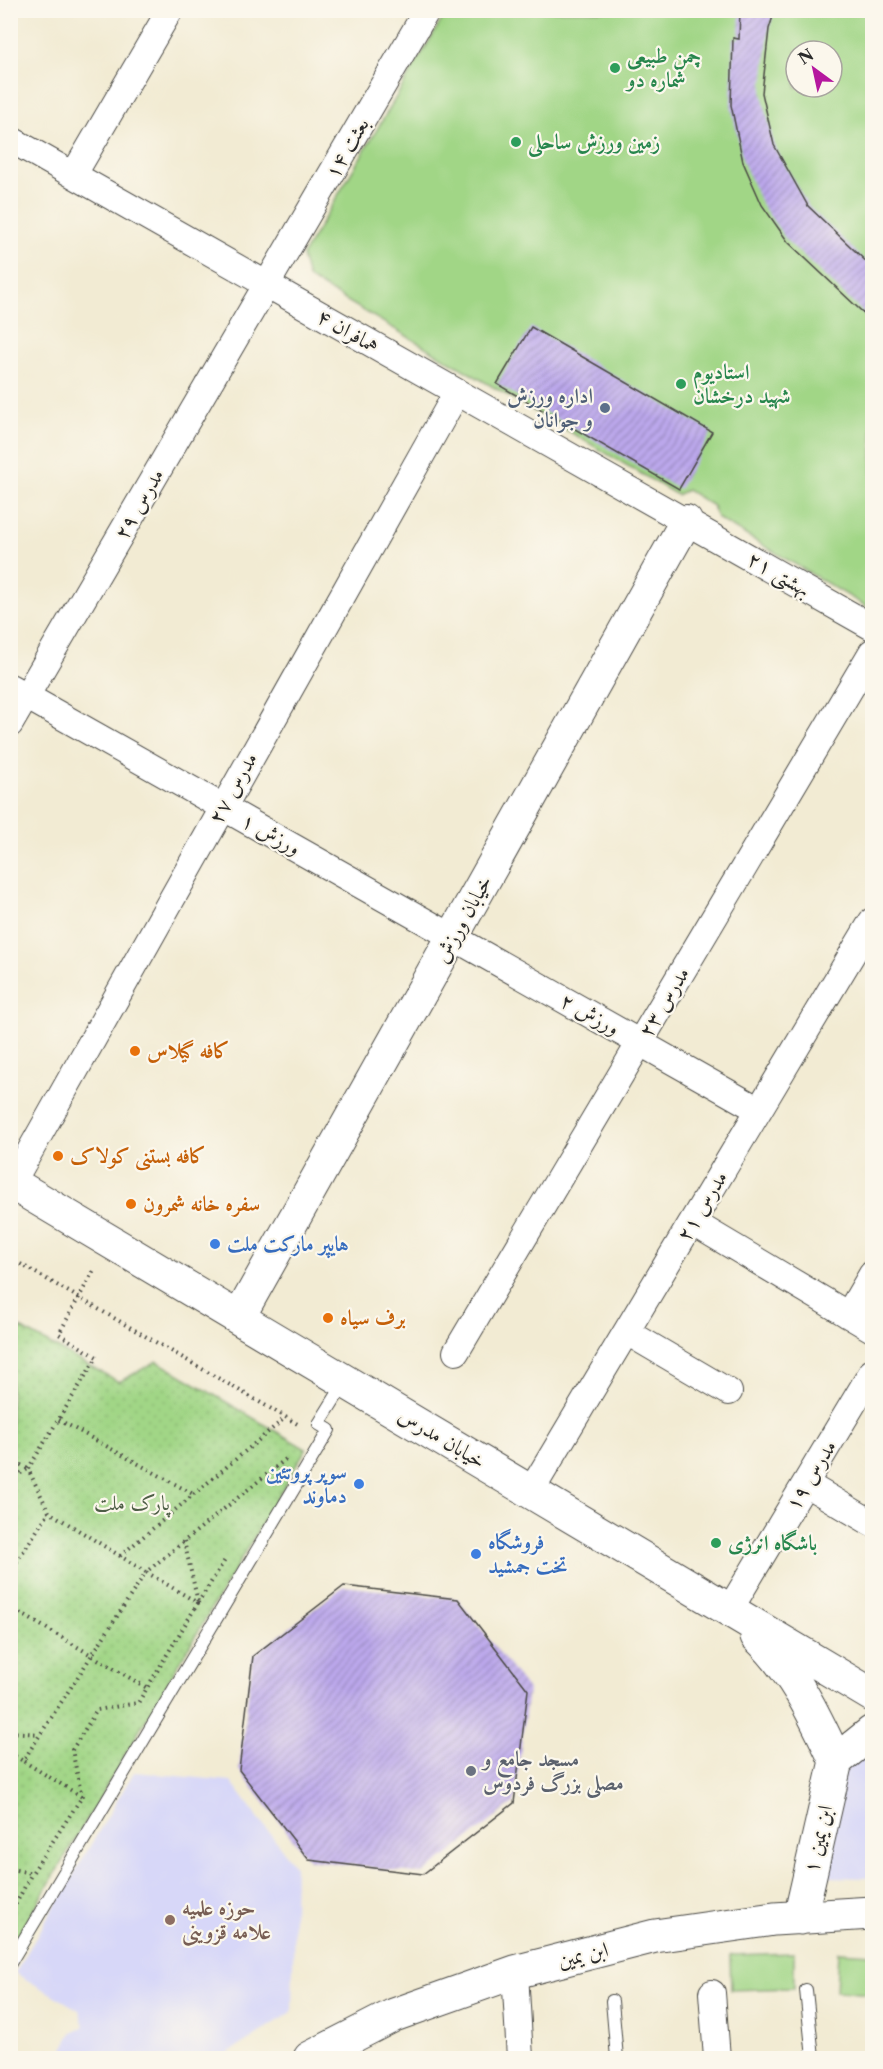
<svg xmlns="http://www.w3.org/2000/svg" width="883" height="2069" font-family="'Libre Caslon Text',Amiri,serif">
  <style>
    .built { fill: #d7d7f8 }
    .green { fill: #a1d686; stroke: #668058; stroke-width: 1.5; fill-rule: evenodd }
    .park { fill: url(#park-dots); stroke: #668058; stroke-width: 1.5 }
    .building { fill: url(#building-hatch) }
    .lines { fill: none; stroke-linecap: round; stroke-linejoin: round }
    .service-casing { stroke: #494844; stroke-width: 14 }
    .minor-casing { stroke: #494844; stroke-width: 28 }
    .tertiary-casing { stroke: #494844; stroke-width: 34 }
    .secondary-casing { stroke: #494844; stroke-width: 35 }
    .path { stroke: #494844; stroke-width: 4; stroke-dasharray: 1.5 4.5; stroke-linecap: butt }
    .service { stroke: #fff; stroke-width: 12 }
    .minor { stroke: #fff; stroke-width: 26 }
    .tertiary { stroke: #fff; stroke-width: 32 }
    .secondary { stroke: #fff; stroke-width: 33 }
    .leisure-dot { fill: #2e9e5b; stroke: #fbf7ec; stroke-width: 2 }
    .service-dot { fill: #5c6f8a; stroke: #fbf7ec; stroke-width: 2 }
    .food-dot { fill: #e8710a; stroke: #fbf7ec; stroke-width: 2 }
    .shop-dot { fill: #3f7fe0; stroke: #fbf7ec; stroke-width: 2 }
    .worship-dot { fill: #6b7280; stroke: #fbf7ec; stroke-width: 2 }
    .education-dot { fill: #8d6e63; stroke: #fbf7ec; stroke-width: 2 }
    .labels { text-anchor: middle; stroke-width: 4.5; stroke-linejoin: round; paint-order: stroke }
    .leisure-label { font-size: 21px; font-weight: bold; fill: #27864d; stroke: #fbf7ec; text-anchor: start }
    .street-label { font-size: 21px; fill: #2b2b2b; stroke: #fbf7ec }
    .service-label { font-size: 21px; font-weight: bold; fill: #4e5e75; stroke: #fbf7ec; text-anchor: end }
    .food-label { font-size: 21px; font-weight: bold; fill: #c56008; stroke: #fbf7ec; text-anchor: start }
    .shop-label { font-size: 21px; font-weight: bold; fill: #366cbe; stroke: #fbf7ec; text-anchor: start }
    .park-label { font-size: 21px; fill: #4e5e46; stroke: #fbf7ec }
    .worship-label { font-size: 21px; font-weight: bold; fill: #5b616d; stroke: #fbf7ec; text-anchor: start }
    .education-label { font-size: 21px; font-weight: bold; fill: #785e54; stroke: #fbf7ec; text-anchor: start }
  </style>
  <defs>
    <pattern id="park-dots" width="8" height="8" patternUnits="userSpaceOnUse" patternTransform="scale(1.5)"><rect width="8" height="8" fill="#a1d686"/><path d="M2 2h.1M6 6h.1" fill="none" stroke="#8bb874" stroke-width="1.8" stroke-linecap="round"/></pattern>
    <pattern id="building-hatch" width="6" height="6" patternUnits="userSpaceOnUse" patternTransform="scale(1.5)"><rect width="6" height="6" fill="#bca8ec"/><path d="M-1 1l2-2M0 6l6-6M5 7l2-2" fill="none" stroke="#9989bf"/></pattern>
  </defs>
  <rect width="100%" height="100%" fill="#fbf7ec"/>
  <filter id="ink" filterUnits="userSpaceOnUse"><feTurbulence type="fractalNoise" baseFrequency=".0167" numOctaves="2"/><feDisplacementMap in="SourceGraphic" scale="12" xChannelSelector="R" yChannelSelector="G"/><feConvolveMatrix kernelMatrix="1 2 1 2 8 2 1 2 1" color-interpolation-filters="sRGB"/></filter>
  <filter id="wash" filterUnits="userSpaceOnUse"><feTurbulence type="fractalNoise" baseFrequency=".008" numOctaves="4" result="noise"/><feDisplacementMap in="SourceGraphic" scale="24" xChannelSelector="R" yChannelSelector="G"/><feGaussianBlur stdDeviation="1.35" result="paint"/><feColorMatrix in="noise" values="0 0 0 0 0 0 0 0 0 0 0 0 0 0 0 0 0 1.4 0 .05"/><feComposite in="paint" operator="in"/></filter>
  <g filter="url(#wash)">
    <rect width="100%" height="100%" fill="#f2ebd3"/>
    <path class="built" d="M 872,1742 L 872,1878 L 822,1877 L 845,1767 Z
      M 134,1772 L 231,1781 L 295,1867 L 292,2012 L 220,2058 L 58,2058 L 71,2034 L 84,2026 L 79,2010 L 15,1973 Z"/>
    <path class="green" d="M 447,11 L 872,11 L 872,610 L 717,518 L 713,506 L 687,490 L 677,495 L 308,278 L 302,256 ZM 796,51 L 832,51 L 832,87 L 796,87 Z
      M 838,1952 L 872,1954 L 872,1994 L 836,1991 Z
      M 794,1953 L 794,1988 L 731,1990 L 730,1955 Z"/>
    <path class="park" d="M 11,1323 L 119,1382 L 157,1361 L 306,1449 L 11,1948 Z"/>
    <g id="blocks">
      <path class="building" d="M 740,10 L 775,10 L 769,29 L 762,93 L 774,145 L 808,206 L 873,268 L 873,322 L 788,242 L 762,205 L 743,162 L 731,105 L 733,38 L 739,39 Z
        M 531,327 L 712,432 L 679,489 L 497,384 Z
        M 344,1586 L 458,1599 L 528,1690 L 514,1803 L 423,1874 L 309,1860 L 239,1770 L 253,1656 Z"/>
    </g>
  </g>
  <g filter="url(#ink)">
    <use href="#blocks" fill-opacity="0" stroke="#494844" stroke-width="1.5"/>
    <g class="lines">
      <g class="service-casing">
        <path id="service" d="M 10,1963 L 329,1430 L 319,1424 L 345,1382
          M 806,1990 L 813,2058
          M 612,2001 L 617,2058"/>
      </g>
      <g class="minor-casing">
        <path id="minor" d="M 10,139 L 872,627
          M 74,174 L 170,10
          M 10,687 L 759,1110
          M 10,724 L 427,10
          M 12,1183 L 456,394
          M 692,1222 L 872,1329
          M 848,1315 L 872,1274
          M 627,1332 L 729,1392
          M 456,1352 L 872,652
          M 806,1484 L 872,1523
          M 531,1491 L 872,921
          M 730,1609 L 872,1372
          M 515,1972 L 520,2058
          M 712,1993 L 717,2058"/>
      </g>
      <g class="tertiary-casing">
        <path id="tertiary" d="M 239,1317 L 686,521"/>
      </g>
      <g class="secondary-casing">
        <path id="secondary" d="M 10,1182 L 872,1695
          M 757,1636 C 794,1671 815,1716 836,1761
          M 836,1761 L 872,1732
          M 800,1918 L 836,1761
          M 310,2058 L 394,2015 L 515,1972 L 655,1936 L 774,1919 L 872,1913"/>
      </g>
      <path class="path" d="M 10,1258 L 301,1426
        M 59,1420 L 193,1494
        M 10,1459 L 28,1469
        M 10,1479 L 28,1469
        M 184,1541 L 198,1602
        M 120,1556 L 285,1418
        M 10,1572 L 49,1512
        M 198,1603 L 225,1560
        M 10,1607 L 147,1688
        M 10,1732 L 40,1734
        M 10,1753 L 23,1761
        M 82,1797 L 72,1750 L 97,1710 L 138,1703 L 198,1603 L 146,1572 L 287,1458
        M 10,1869 L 32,1873 L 82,1797 L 23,1761 L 146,1572 L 49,1512 L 28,1469 L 97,1357 L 59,1334 L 95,1268
        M 10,1915 L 32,1873"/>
      <use href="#service" class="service"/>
      <use href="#minor" class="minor"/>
      <use href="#tertiary" class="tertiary"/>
      <use href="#secondary" class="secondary"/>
    </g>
  </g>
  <g class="leisure-dot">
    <circle cx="615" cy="68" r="6"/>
    <circle cx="516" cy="142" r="6"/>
    <circle cx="681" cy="384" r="6"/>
    <circle cx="716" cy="1543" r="6"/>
  </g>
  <circle class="service-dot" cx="605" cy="408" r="6"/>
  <g class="food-dot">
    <circle cx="135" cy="1051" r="6"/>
    <circle cx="58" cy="1156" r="6"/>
    <circle cx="131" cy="1204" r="6"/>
    <circle cx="328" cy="1318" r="6"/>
  </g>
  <g class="shop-dot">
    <circle cx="215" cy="1244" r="6"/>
    <circle cx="359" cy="1484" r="6"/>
    <circle cx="476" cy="1554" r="6"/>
  </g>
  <circle class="worship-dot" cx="471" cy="1771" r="6"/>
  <circle class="education-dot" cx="170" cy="1920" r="6"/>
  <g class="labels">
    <g class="leisure-label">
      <text x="627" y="63">چمن طبیعی<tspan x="627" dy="24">شماره دو</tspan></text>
      <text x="528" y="149">زمین ورزش ساحلی</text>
      <text x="693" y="379">استادیوم<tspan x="693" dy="24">شهید درخشان</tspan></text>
      <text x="728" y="1550">باشگاه انرژی</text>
    </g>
    <g class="street-label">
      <text transform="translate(347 148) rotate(-60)" y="7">بعثت ۱۴</text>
      <text transform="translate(348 331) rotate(30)" y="7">همافران ۴</text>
      <text transform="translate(139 504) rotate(-60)" y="7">مدرس ۲۹</text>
      <text transform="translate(779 574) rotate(30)" y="7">بهشتی ۲۱</text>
      <text transform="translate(233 788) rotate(-61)" y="7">مدرس ۲۷</text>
      <text transform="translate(271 834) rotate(29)" y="7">ورزش ۱</text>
      <text transform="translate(463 919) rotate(-61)" y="7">خیابان ورزش</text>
      <text transform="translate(664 1002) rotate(-59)" y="7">مدرس ۲۳</text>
      <text transform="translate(590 1014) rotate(29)" y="7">ورزش ۲</text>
      <text transform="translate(702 1206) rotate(-59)" y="7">مدرس ۲۱</text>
      <text transform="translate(442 1438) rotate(31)" y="7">خیابان مدرس</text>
      <text transform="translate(811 1475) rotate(-59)" y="7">مدرس ۱۹</text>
      <text transform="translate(818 1839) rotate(-77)" y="7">ابن یمین ۱</text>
      <text transform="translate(583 1955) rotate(-14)" y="7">ابن یمین</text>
    </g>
    <g class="service-label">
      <text x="593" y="403">اداره ورزش<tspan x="593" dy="24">و جوانان</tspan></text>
    </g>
    <g class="food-label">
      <text x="147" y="1058">کافه گیلاس</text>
      <text x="70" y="1163">کافه بستنی کولاک</text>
      <text x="143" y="1211">سفره خانه شمرون</text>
      <text x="340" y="1325">برف سیاه</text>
    </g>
    <g class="shop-label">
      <text x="227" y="1251">هایپر مارکت ملت</text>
      <text x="347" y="1479" text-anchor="end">سوپر پروتئین<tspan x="347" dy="24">دماوند</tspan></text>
      <text x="488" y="1549">فروشگاه<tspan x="488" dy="24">تخت جمشید</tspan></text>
    </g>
    <g class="park-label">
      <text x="132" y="1510">پارک ملت</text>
    </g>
    <g class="worship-label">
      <text x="483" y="1766">مسجد جامع و<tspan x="483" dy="24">مصلی بزرگ فردوس</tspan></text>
    </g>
    <g class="education-label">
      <text x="182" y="1915">حوزه علمیه<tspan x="182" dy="24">علامه قزوینی</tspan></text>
    </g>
  </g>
  <rect width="883" height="2069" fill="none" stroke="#fbf7ec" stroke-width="36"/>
  <g transform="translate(814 69) rotate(327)"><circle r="28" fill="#fbf7ec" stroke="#a8a59f" stroke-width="1.5"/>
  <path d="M0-4.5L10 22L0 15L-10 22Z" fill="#b5179e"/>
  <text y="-9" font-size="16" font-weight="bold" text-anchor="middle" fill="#2b2b2b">N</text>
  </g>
</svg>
